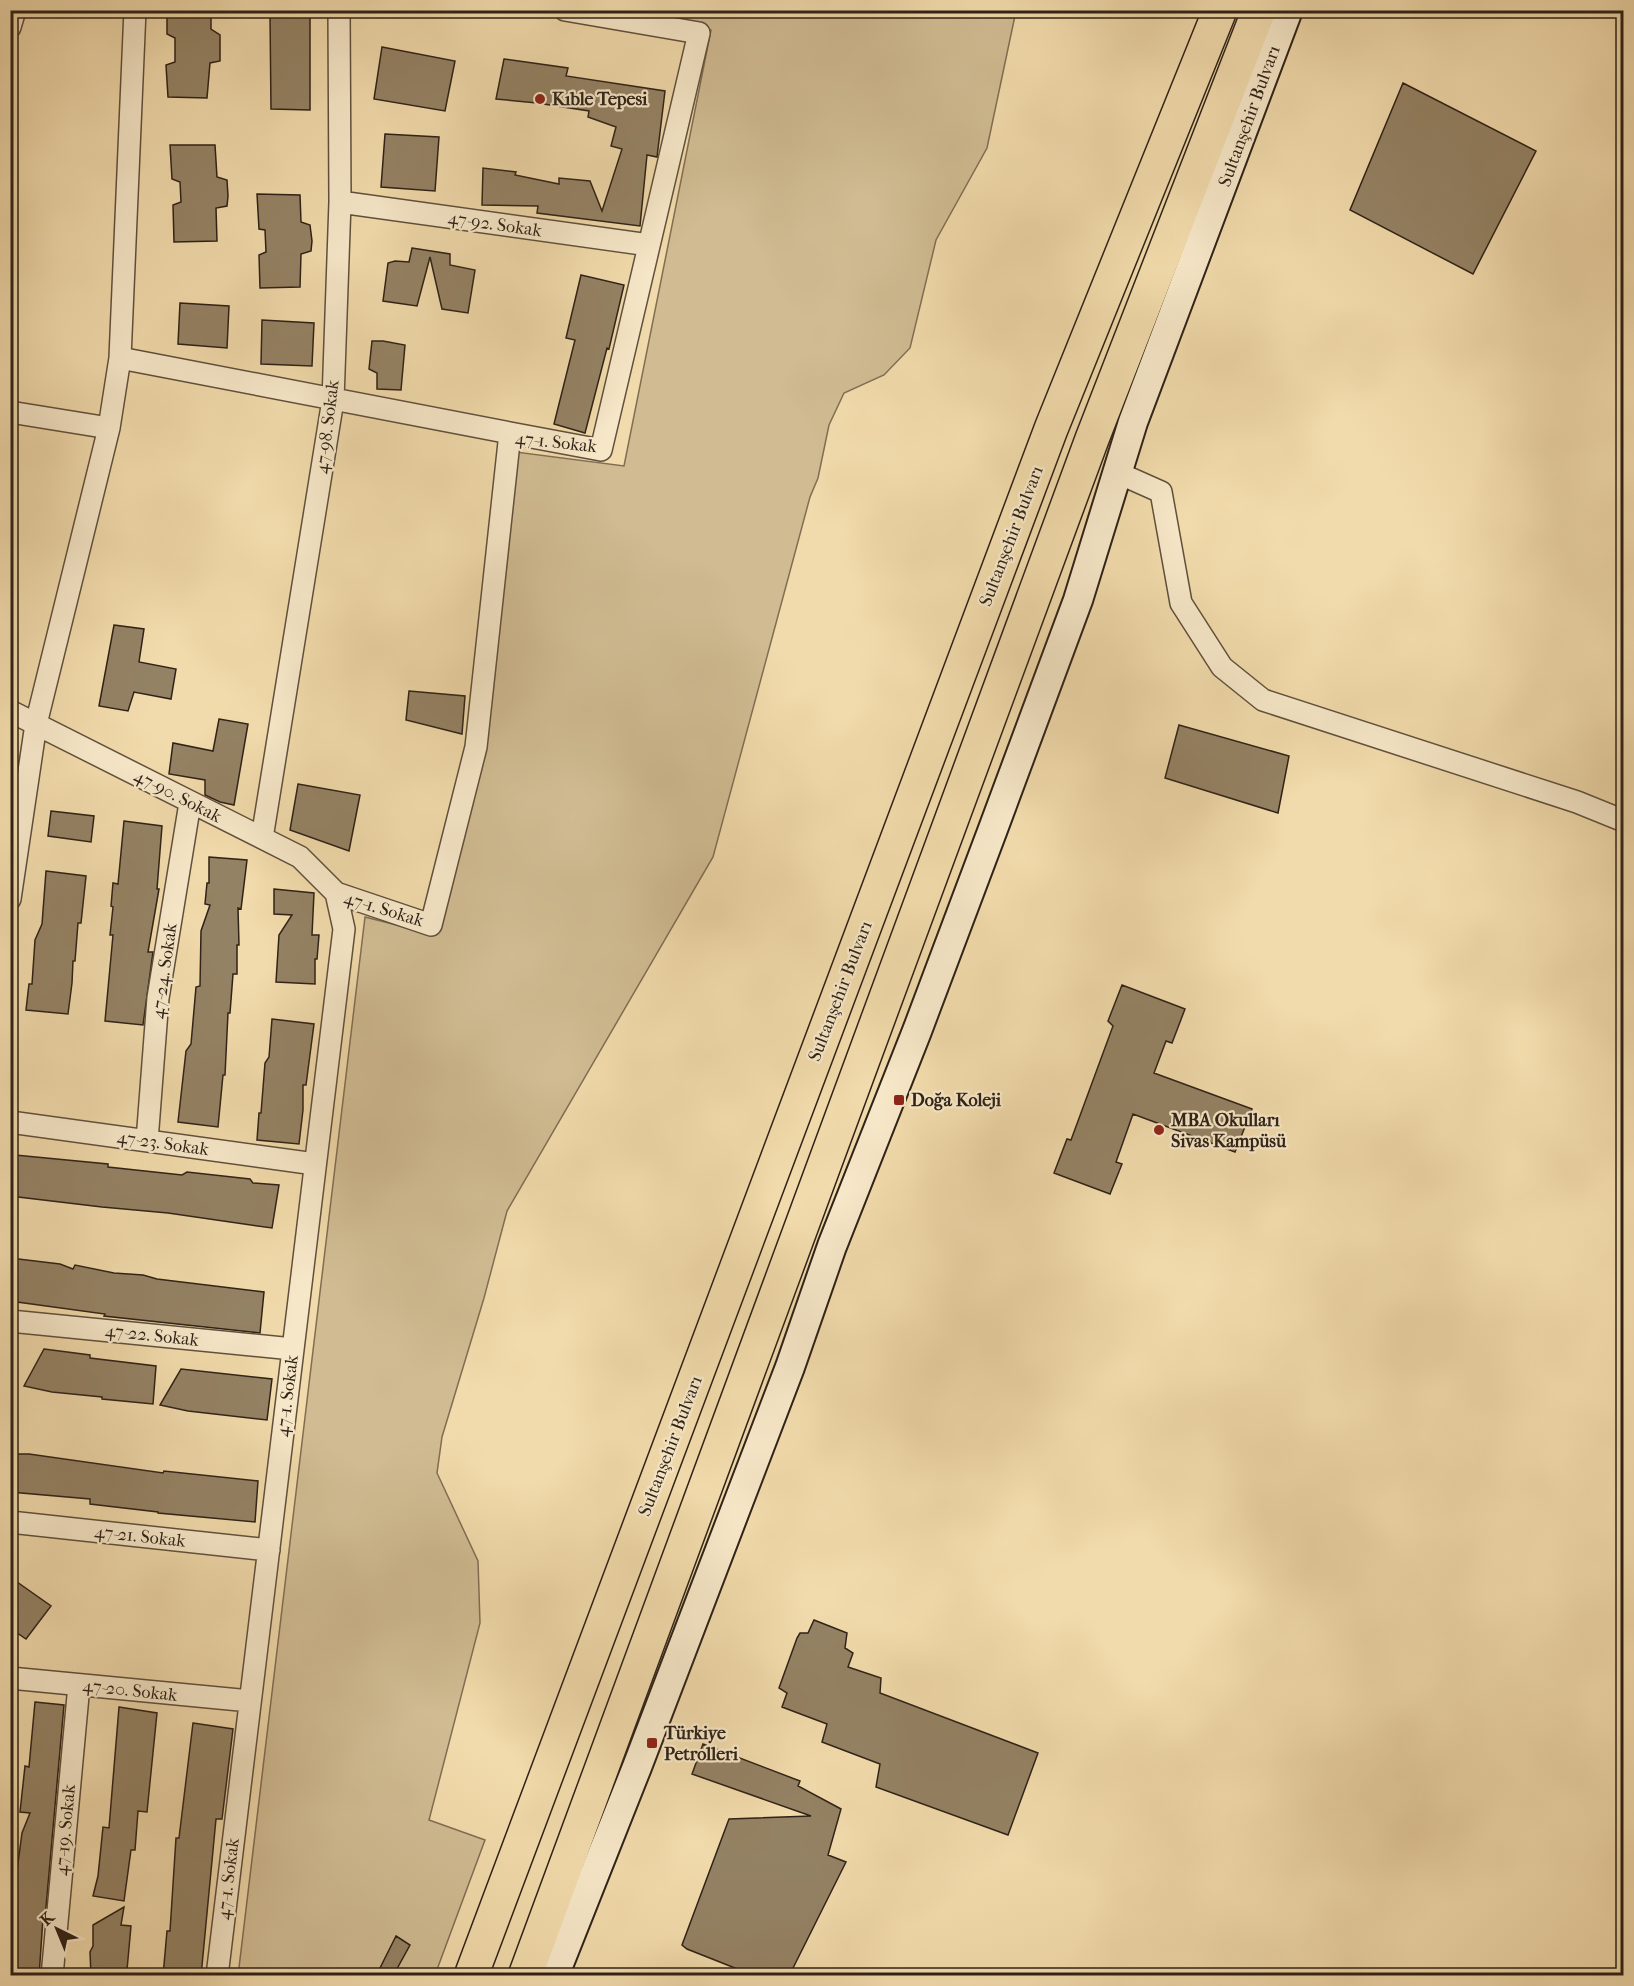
<svg xmlns="http://www.w3.org/2000/svg" width="1634" height="1986" font-family="'IM FELL French Canon',serif">
  <style>
    .green { fill: #d0bb92; stroke: #806e54; stroke-width: 1.5 }
    .building { fill: #948264; stroke: #2f2217; stroke-width: 1.5 }
    .lines { fill: none; stroke-linecap: round; stroke-linejoin: round }
    .street-casing { stroke: #60503c; stroke-width: 24 }
    .secondary-casing { stroke: #2f2217; stroke-width: 32 }
    .highway-casing { stroke: #2f2217; stroke-width: 36 }
    .street { stroke: #f6e7c8; stroke-width: 21 }
    .secondary { stroke: #f6e7c8; stroke-width: 28 }
    .highway { stroke: #f1daab; stroke-width: 33 }
    .poi-dot { fill: #8f2418; stroke: #f6e7c8; stroke-width: 2 }
    .labels { text-anchor: middle; stroke-width: 4.5; stroke-linejoin: round; paint-order: stroke }
    .poi-label { font-size: 18px; font-weight: bold; fill: #2f2217; stroke: #f6e7c8; text-anchor: start }
    .street-label { font-size: 18px; fill: #2f2217; stroke: #f6e7c8 }
  </style>
  <rect width="100%" height="100%" fill="#f1daab"/>
  <filter id="stains"><feTurbulence type="fractalNoise" baseFrequency=".00333" numOctaves="4"/><feColorMatrix values="0 0 0 0 .2 0 0 0 0 .09 0 0 0 0 .02 0 0 0 .5 -.17"/></filter>
  <radialGradient id="worn" r=".72"><stop offset=".6" stop-color="#630" stop-opacity="0"/><stop offset="1" stop-color="#630" stop-opacity=".3"/></radialGradient>
  <path class="green" d="M 620,11 L 1016,11 L 987,148 L 936,240 L 910,348 L 884,375 L 844,393 L 829,425 L 818,478 L 810,497 L 713,857 L 507,1211 L 484,1298 L 442,1437 L 437,1473 L 478,1561 L 480,1623 L 429,1820 L 485,1840 L 435,1975 L 238,1976 L 365,917 L 436,935 L 486,751 L 516,452 L 624,466 L 711,30 Z"/>
  <path class="building" d="M 167,10 L 211,10 L 211,29 L 220,35 L 220,61 L 210,63 L 207,98 L 168,97 L 166,65 L 175,62 L 175,38 L 167,34 Z
    M 276,11 L 310,11 L 310,110 L 271,109 L 270,14 Z
    M 382,47 L 455,61 L 445,111 L 374,99 Z
    M 504,59 L 568,68 L 566,76 L 665,91 L 657,157 L 647,155 L 640,226 L 537,213 L 538,206 L 482,205 L 483,168 L 516,172 L 515,175 L 559,184 L 559,178 L 590,181 L 602,211 L 622,149 L 611,146 L 616,127 L 588,117 L 589,111 L 537,103 L 496,99 Z
    M 1403,83 L 1536,151 L 1473,274 L 1350,210 Z
    M 385,134 L 439,137 L 435,191 L 381,187 Z
    M 170,145 L 215,145 L 217,177 L 227,180 L 228,196 L 227,206 L 216,208 L 217,241 L 174,242 L 173,205 L 181,202 L 180,182 L 172,179 Z
    M 257,194 L 300,195 L 301,222 L 310,225 L 312,241 L 311,251 L 301,254 L 300,287 L 260,288 L 259,255 L 266,252 L 265,230 L 259,229 Z
    M 412,248 L 450,254 L 450,265 L 475,270 L 468,313 L 442,309 L 430,257 L 417,306 L 383,301 L 388,263 L 395,261 L 409,262 Z
    M 581,275 L 624,285 L 609,349 L 607,348 L 585,433 L 554,424 L 575,340 L 566,338 Z
    M 180,303 L 229,306 L 227,348 L 178,344 Z
    M 262,320 L 314,323 L 312,366 L 261,364 Z
    M 372,341 L 383,341 L 405,345 L 401,390 L 377,389 L 377,373 L 369,369 Z
    M 114,625 L 144,629 L 139,662 L 176,669 L 171,699 L 134,692 L 128,711 L 99,706 Z
    M 409,691 L 465,696 L 462,734 L 406,720 Z
    M 219,719 L 248,724 L 234,805 L 220,802 L 205,795 L 205,780 L 169,774 L 173,743 L 213,751 Z
    M 1179,725 L 1289,756 L 1278,813 L 1165,778 Z
    M 298,784 L 360,795 L 349,851 L 290,830 Z
    M 51,811 L 94,816 L 91,842 L 48,836 Z
    M 124,821 L 162,826 L 157,889 L 159,889 L 148,952 L 153,952 L 143,1025 L 105,1021 L 113,935 L 110,935 L 113,907 L 111,906 L 113,883 L 118,884 Z
    M 209,857 L 247,860 L 241,909 L 238,908 L 239,945 L 237,945 L 237,974 L 233,974 L 230,1013 L 228,1013 L 225,1075 L 223,1075 L 218,1127 L 178,1122 L 186,1051 L 191,1044 L 196,987 L 200,986 L 201,931 L 210,905 L 205,904 L 207,883 L 209,883 Z
    M 46,871 L 86,876 L 81,923 L 78,923 L 75,961 L 73,961 L 72,983 L 68,1014 L 26,1010 L 29,984 L 32,984 L 35,940 L 42,924 Z
    M 274,889 L 314,893 L 312,935 L 319,935 L 317,959 L 315,959 L 315,984 L 276,982 L 279,935 L 292,915 L 274,914 Z
    M 1122,985 L 1185,1009 L 1172,1043 L 1166,1041 L 1154,1073 L 1252,1109 L 1235,1152 L 1133,1114 L 1116,1162 L 1122,1164 L 1110,1194 L 1054,1173 L 1067,1139 L 1071,1140 L 1113,1026 L 1108,1021 Z
    M 272,1019 L 314,1024 L 306,1085 L 303,1085 L 303,1110 L 299,1144 L 257,1140 L 259,1113 L 261,1113 L 265,1063 L 269,1057 Z
    M 15,1155 L 108,1164 L 108,1167 L 182,1175 L 187,1172 L 250,1179 L 253,1183 L 279,1185 L 272,1228 L 168,1213 L 102,1207 L 10,1196 L 12,1164 Z
    M 10,1258 L 60,1264 L 73,1269 L 75,1265 L 114,1273 L 143,1275 L 157,1279 L 264,1292 L 260,1333 L 104,1316 L 105,1314 L 10,1301 Z
    M 44,1349 L 90,1355 L 90,1358 L 156,1366 L 153,1404 L 102,1399 L 102,1397 L 52,1392 L 24,1386 Z
    M 181,1369 L 272,1379 L 267,1420 L 188,1411 L 160,1405 Z
    M 10,1454 L 29,1454 L 163,1473 L 164,1471 L 258,1481 L 255,1522 L 158,1513 L 158,1512 L 90,1504 L 90,1499 L 10,1492 Z
    M 10,1577 L 51,1606 L 26,1639 L 10,1628 Z
    M 814,1620 L 847,1633 L 845,1648 L 853,1653 L 848,1667 L 881,1678 L 880,1693 L 1038,1753 L 1008,1835 L 876,1787 L 880,1764 L 822,1742 L 827,1724 L 782,1707 L 787,1693 L 779,1688 L 797,1638 L 800,1633 L 808,1633 Z
    M 35,1702 L 64,1705 L 45,1918 L 43,1918 L 39,1976 L 10,1976 L 11,1893 L 16,1878 L 22,1833 L 30,1813 L 20,1812 L 25,1766 L 29,1767 Z
    M 119,1707 L 157,1713 L 147,1812 L 138,1811 L 135,1850 L 131,1850 L 124,1901 L 93,1896 L 98,1876 L 103,1827 L 109,1828 Z
    M 193,1723 L 233,1729 L 222,1819 L 216,1819 L 201,1976 L 163,1976 L 167,1931 L 170,1931 L 176,1838 L 179,1838 Z
    M 703,1744 L 800,1781 L 798,1786 L 841,1809 L 828,1855 L 846,1862 L 789,1976 L 755,1976 L 687,1949 L 682,1945 L 729,1819 L 811,1816 L 692,1774 Z
    M 124,1907 L 121,1925 L 131,1926 L 127,1970 L 126,1970 L 125,1976 L 91,1976 L 90,1952 L 93,1946 L 93,1925 Z
    M 396,1936 L 410,1945 L 393,1976 L 376,1976 Z"/>
  <g class="lines">
    <g class="street-casing">
      <path id="street" d="M 10,27 L 15,10
        M 340,202 L 649,245
        M 120,358 L 510,433
        M 10,412 L 109,428
        M 1116,472 L 1161,492 L 1181,603 L 1222,667 L 1263,700 L 1577,802 L 1624,821
        M 10,711 L 300,857 L 336,893
        M 262,838 L 333,400 L 340,202 L 339,10
        M 10,899 L 36,724 L 109,428 L 120,358 L 135,10
        M 10,1122 L 315,1164
        M 147,1141 L 158,998 L 190,803
        M 10,1321 L 293,1349
        M 10,1522 L 269,1550
        M 10,1678 L 250,1701
        M 52,1976 L 79,1685
        M 217,1976 L 344,929 L 336,893 L 431,925 L 476,747 L 510,433 L 601,450 L 699,33 L 565,10"/>
    </g>
    <g class="secondary-casing">
      <path id="secondary" d="M 554,1976 L 637,1767 L 790,1367 L 832,1246 L 917,1031 L 993,829 L 1078,600 L 1133,422 L 1288,10"/>
    </g>
    <g class="highway-casing">
      <path id="highway" d="M 471,1976 L 1051,429 L 1220,10
        M 525,1976 L 1092,439 L 1259,10"/>
    </g>
    <use href="#street" class="street"/>
    <use href="#secondary" class="secondary"/>
    <use href="#highway" class="highway"/>
  </g>
  <g class="poi-dot">
    <circle cx="540" cy="99" r="6"/>
    <rect x="893" y="1094" width="12" height="12" rx="3"/>
    <circle cx="1159" cy="1130" r="6"/>
    <rect x="646" y="1737" width="12" height="12" rx="3"/>
  </g>
  <g class="labels">
    <g class="poi-label">
      <text x="552" y="105">Kıble Tepesi</text>
      <text x="911" y="1106">Doğa Koleji</text>
      <text x="1171" y="1126">MBA Okulları<tspan x="1171" dy="21">Sivas Kampüsü</tspan></text>
      <text x="664" y="1739">Türkiye<tspan x="664" dy="21">Petrolleri</tspan></text>
    </g>
    <g class="street-label">
      <text transform="translate(1249 116) rotate(-70)" y="6">Sultanşehir Bulvarı</text>
      <text transform="translate(495 224) rotate(8)" y="6">47-92. Sokak</text>
      <text transform="translate(327 427) rotate(-83)" y="6">47-98. Sokak</text>
      <text transform="translate(556 442) rotate(6)" y="6">47-1. Sokak</text>
      <text transform="translate(1011 536) rotate(-69)" y="6">Sultanşehir Bulvarı</text>
      <text transform="translate(178 796) rotate(27)" y="6">47-90. Sokak</text>
      <text transform="translate(384 909) rotate(17)" y="6">47-1. Sokak</text>
      <text transform="translate(164 971) rotate(-82)" y="6">47-24. Sokak</text>
      <text transform="translate(840 991) rotate(-69)" y="6">Sultanşehir Bulvarı</text>
      <text transform="translate(163 1143) rotate(8)" y="6">47-23. Sokak</text>
      <text transform="translate(152 1335) rotate(6)" y="6">47-22. Sokak</text>
      <text transform="translate(287 1396) rotate(-83)" y="6">47-1. Sokak</text>
      <text transform="translate(670 1446) rotate(-69)" y="6">Sultanşehir Bulvarı</text>
      <text transform="translate(140 1536) rotate(6)" y="6">47-21. Sokak</text>
      <text transform="translate(130 1690) rotate(6)" y="6">47-20. Sokak</text>
      <text transform="translate(65 1830) rotate(-85)" y="6">47-19. Sokak</text>
      <text transform="translate(228 1879) rotate(-83)" y="6">47-1. Sokak</text>
    </g>
  </g>
  <rect width="1634" height="1986" fill="none" stroke="#f1daab" stroke-width="36"/>
  <rect x="12" y="12" width="1610" height="1962" fill="none" stroke="#2f2217" stroke-width="3"/>
  <rect x="18" y="18" width="1598" height="1950" fill="none" stroke="#2f2217" stroke-width="1.5"/>
  <g transform="translate(57 1929) rotate(317)" stroke="#f6e7c8" stroke-width="4.5" paint-order="stroke">
  <path d="M0-4.5L10 22L0 15L-10 22Z" fill="#2f2217"/>
  <text y="-9" font-size="16" font-weight="bold" text-anchor="middle" fill="#2f2217">K</text>
  </g>
  <rect width="100%" height="100%" filter="url(#stains)"/>
  <rect width="100%" height="100%" fill="url(#worn)"/>
</svg>
